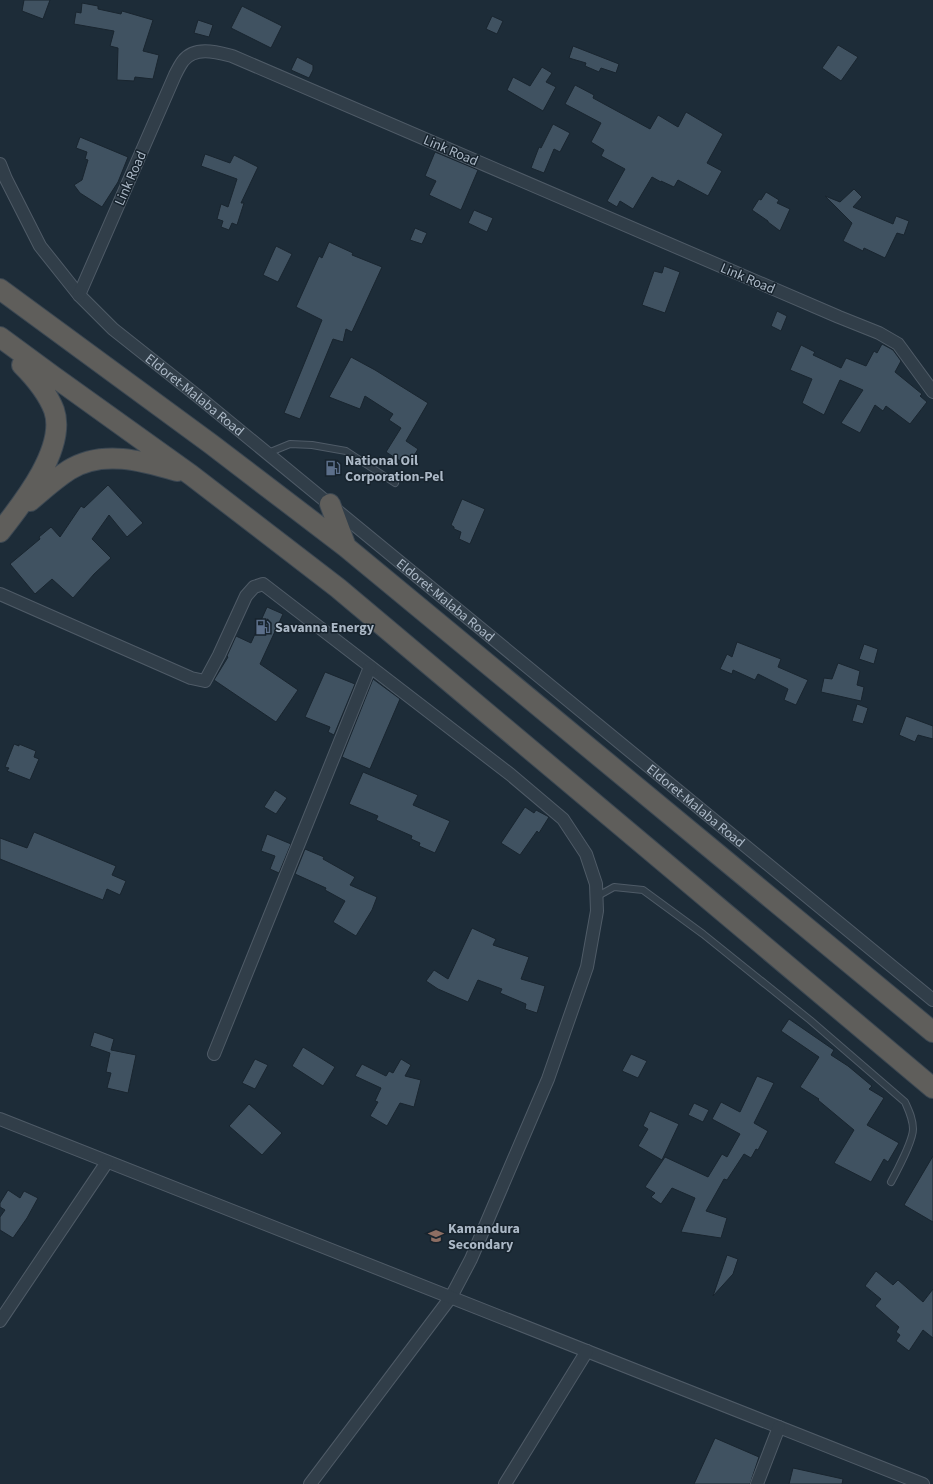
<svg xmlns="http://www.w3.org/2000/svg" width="933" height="1484" font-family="'Source Sans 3',sans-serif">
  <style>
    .building { fill: #405261; stroke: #19252f }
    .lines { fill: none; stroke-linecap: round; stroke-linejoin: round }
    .service-casing { stroke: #4f5b67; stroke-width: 8 }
    .minor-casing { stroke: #4f5b67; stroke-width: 14 }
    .trunk-casing { stroke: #3c4853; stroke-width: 22 }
    .service { stroke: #313e49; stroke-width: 6 }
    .minor { stroke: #313e49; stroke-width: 12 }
    .trunk { stroke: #5f5e5b; stroke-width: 20 }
    .labels { text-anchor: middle; stroke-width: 3; stroke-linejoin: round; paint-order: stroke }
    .street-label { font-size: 14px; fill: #abb8c6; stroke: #17232d }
    .poi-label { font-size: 14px; font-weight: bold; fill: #abb8c6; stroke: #17232d; text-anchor: start }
  </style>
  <rect width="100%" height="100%" fill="#1d2c38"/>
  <path class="building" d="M 24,0 L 50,0 L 43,19 L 22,11 Z
    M 82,3 L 98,6 L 98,9 L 121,14 L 122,11 L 153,20 L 143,51 L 159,55 L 153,79 L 135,77 L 134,81 L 117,80 L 118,48 L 110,46 L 114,31 L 74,24 L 76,12 L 81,13 Z
    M 242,6 L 282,26 L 271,48 L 231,28 Z
    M 492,16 L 503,21 L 497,34 L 486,29 Z
    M 198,20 L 213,25 L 209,37 L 194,33 Z
    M 838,45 L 858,57 L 841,81 L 822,68 Z
    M 573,46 L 619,64 L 616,73 L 601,68 L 599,72 L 585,66 L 586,63 L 569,58 Z
    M 297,57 L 313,65 L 313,70 L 309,78 L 291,70 Z
    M 542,67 L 552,73 L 546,82 L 556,87 L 543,111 L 507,90 L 513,77 L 530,86 Z
    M 575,85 L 594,95 L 593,98 L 650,129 L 658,115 L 678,127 L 686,112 L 723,134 L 707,163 L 722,171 L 708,196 L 678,180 L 674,187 L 661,181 L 661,182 L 652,177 L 633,209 L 620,201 L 617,207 L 607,201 L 625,169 L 601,156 L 604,150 L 591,142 L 601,123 L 565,104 Z
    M 553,124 L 570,133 L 560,152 L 554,149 L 544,173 L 531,168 L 539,147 L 541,148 Z
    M 80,137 L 128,157 L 118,182 L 102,207 L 80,193 L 74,185 L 82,180 L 88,160 L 85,159 L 87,152 L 76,148 Z
    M 435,152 L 478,170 L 461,210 L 429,195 L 436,181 L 425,176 Z
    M 205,154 L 230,163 L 234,155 L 258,167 L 241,203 L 244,203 L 237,225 L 232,223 L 229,230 L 221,227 L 223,221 L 217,219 L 221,204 L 228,207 L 237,179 L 201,166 Z
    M 854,189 L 862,197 L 853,207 L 893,224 L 896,216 L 909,221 L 904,235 L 897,233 L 885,258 L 864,248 L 863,251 L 843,241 L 852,223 L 825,196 L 840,202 Z
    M 766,192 L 779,200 L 777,203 L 790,209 L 780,231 L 768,222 L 768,221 L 752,210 L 759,199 L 761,200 Z
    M 474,210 L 493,218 L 487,232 L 468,223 Z
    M 415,228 L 427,233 L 422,244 L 410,240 Z
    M 329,242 L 353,253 L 352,255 L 382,267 L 352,332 L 346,329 L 343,342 L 333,339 L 300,419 L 284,413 L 322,320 L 296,307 L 319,256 L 322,258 Z
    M 276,246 L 292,254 L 278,282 L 263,275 Z
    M 664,266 L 680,272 L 665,313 L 642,305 L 654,271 L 662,273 Z
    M 777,311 L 787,316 L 781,331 L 771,326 Z
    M 882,344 L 893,350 L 901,361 L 895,372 L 922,394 L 920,396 L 927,402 L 910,424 L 886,406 L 883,411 L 875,405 L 860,433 L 841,423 L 863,390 L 840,380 L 824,415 L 802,403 L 812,379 L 790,370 L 801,345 L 815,352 L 813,355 L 841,368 L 846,358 L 866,366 L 874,351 L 877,353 Z
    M 351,357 L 375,370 L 428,403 L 406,441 L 418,449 L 408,466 L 386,452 L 401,428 L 389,420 L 393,414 L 365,396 L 360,409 L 329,397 Z
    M 108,485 L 143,523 L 127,537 L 109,515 L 92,539 L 111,558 L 94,574 L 73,598 L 52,579 L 35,594 L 10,564 L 40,539 L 39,537 L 51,527 L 60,537 L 81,506 L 84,508 Z
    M 462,499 L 485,509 L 470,544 L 459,539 L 461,532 L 454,529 L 454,527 L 451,525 Z
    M 267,607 L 283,614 L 260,664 L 298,690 L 276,722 L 214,680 L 228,657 L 227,656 L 236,636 L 251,643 Z
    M 737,642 L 781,659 L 778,667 L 808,680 L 796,705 L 784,700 L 788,689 L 758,674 L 755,680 L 733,670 L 732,674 L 720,669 L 727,654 L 732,657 Z
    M 864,644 L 878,649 L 874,664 L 859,659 Z
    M 838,663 L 860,671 L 857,685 L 864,687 L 861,701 L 821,692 L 824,678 L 832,679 Z
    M 325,672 L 355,684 L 334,735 L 328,732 L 330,727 L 305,717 Z
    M 373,679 L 400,699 L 370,769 L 342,757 Z
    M 857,704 L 868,708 L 863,724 L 852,721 Z
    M 906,716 L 933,726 L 933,739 L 918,735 L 915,742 L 899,735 Z
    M 14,744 L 19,746 L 19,744 L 36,751 L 34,757 L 39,759 L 30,780 L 7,771 L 9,768 L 5,767 Z
    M 363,772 L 418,795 L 413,805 L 450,821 L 435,853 L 419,846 L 420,843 L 411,839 L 412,836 L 376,820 L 378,816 L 349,804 Z
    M 275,790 L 287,798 L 276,814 L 264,807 Z
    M 525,807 L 534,813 L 536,810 L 549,817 L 539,833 L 537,831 L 520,855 L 501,843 Z
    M 34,832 L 116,866 L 112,875 L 126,881 L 120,895 L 107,889 L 103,900 L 0,859 L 0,838 L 27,848 Z
    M 267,834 L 291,844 L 279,873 L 270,869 L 275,856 L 261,851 Z
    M 305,849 L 324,857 L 323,859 L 355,877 L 350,885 L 377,897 L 372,910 L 356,936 L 333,922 L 345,901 L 325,890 L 326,888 L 295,874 Z
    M 472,928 L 496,939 L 493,945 L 529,957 L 521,979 L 545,986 L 537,1013 L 525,1009 L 526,1004 L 500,993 L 502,989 L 478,980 L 468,1002 L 438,989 L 426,981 L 434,970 L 448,979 Z
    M 789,1019 L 834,1050 L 831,1055 L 848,1066 L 872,1086 L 869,1089 L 884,1098 L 867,1125 L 899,1143 L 888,1162 L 884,1159 L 871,1182 L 834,1163 L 854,1130 L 818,1100 L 819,1099 L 800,1087 L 819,1057 L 781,1031 Z
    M 94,1032 L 114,1039 L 111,1050 L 136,1055 L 128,1093 L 107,1088 L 111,1073 L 106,1072 L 110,1053 L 90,1046 Z
    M 303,1047 L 335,1067 L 323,1086 L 292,1066 Z
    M 631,1054 L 647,1061 L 638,1078 L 622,1071 Z
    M 255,1059 L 268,1065 L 255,1089 L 242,1083 Z
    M 401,1059 L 411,1065 L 405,1076 L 421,1080 L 414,1107 L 400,1103 L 387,1126 L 370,1116 L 378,1102 L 375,1101 L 381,1088 L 355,1076 L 362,1064 L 386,1076 L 389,1071 L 393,1073 Z
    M 757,1076 L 774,1083 L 754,1123 L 768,1131 L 758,1150 L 756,1149 L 751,1158 L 744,1154 L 727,1180 L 724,1179 L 706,1211 L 727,1218 L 721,1238 L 681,1232 L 695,1198 L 672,1188 L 661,1204 L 651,1197 L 655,1193 L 645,1187 L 665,1157 L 708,1177 L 722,1154 L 727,1157 L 740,1134 L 712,1119 L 721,1102 L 740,1112 Z
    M 694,1103 L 709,1110 L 703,1122 L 688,1115 Z
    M 249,1104 L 282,1133 L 262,1155 L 229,1126 Z
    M 650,1111 L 679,1124 L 662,1160 L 638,1146 L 648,1129 L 643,1126 Z
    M 933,1156 L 933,1222 L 904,1205 Z
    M 8,1190 L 20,1198 L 24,1191 L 38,1198 L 27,1218 L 13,1238 L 0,1230 L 0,1217 L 5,1210 L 0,1207 L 0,1203 Z
    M 727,1255 L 738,1259 L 733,1274 L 713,1296 Z
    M 876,1271 L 893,1285 L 898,1280 L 923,1302 L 933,1289 L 933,1338 L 923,1330 L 909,1351 L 896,1341 L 900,1335 L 896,1332 L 899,1327 L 875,1306 L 881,1299 L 865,1286 Z
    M 715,1438 L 759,1457 L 750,1484 L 694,1484 Z
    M 793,1468 L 843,1479 L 842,1484 L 789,1484 Z"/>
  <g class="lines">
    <g class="service-casing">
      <path id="service" d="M 268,453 L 290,444 L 312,445 L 346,451 L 395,483
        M 596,897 L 614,887 L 643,890 L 703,934 L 810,1020 L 905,1102 C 909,1111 913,1119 913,1129 C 913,1140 897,1171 891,1182"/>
    </g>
    <g class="minor-casing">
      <g id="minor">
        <path id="s1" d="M 0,164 L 6,179 L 40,246 L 79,295 L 113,329 L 200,398 L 933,1000"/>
        <path d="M 79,295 L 175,75 C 177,71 180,65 183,61 C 195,46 216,52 232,56 L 839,317 L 879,333 L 898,344 L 933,392"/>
        <path d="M 0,594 L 191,678 L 205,681 L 219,655 L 246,596 L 254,587 L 263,584 L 511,775 L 563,819 L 586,854 L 596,884 L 597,911 L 587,967 L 548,1079 L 471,1259 L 451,1297 L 310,1484"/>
        <path d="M 214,1054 L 370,667"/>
        <path d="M 0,1119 L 923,1484"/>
        <path d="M 0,1321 L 107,1162"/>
        <path d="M 505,1484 L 587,1351"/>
        <path d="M 757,1484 L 779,1427"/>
      </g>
    </g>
    <g class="trunk-casing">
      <path id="trunk" d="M 0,289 L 211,444 L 346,547 L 933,1032
        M 0,337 L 53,376 L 191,475 L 338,588 L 933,1088
        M 30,501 C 43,490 55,479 69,470 C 102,449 143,461 177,471
        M 330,504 L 346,547
        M 0,532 C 22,504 67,448 54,410 C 47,392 35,378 22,365"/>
    </g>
    <use href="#service" class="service"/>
    <use href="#minor" class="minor"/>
    <use href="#trunk" class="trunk"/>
  </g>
  <defs>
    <g id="fuel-bare" transform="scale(1.2)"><path d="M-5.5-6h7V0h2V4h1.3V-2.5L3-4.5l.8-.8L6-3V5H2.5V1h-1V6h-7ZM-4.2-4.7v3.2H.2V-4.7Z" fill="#5c6f8a" stroke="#17232d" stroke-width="2.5" paint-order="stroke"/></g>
    <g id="school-bare" transform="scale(1.2)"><path d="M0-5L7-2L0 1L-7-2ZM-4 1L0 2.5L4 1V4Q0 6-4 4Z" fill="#8d6e63" stroke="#17232d" stroke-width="2.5" paint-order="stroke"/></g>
  </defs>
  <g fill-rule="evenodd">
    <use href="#fuel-bare" x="333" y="468"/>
    <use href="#fuel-bare" x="263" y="627"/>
    <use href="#school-bare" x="436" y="1236"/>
  </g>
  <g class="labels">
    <g class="street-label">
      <text transform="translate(451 150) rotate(23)" y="5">Link Road</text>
      <text transform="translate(130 178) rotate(-66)" y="5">Link Road</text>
      <text transform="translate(748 278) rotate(23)" y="5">Link Road</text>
      <text dy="5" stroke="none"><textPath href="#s1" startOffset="307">Eldoret-Malaba Road</textPath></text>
      <text dy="5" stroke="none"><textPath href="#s1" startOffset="631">Eldoret-Malaba Road</textPath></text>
      <text dy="5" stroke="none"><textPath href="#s1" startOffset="955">Eldoret-Malaba Road</textPath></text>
    </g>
    <g class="poi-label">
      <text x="345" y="465">National Oil<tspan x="345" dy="16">Corporation-Pel</tspan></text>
      <text x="275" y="632">Savanna Energy</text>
      <text x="448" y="1233">Kamandura<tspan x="448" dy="16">Secondary</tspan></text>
    </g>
  </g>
</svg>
